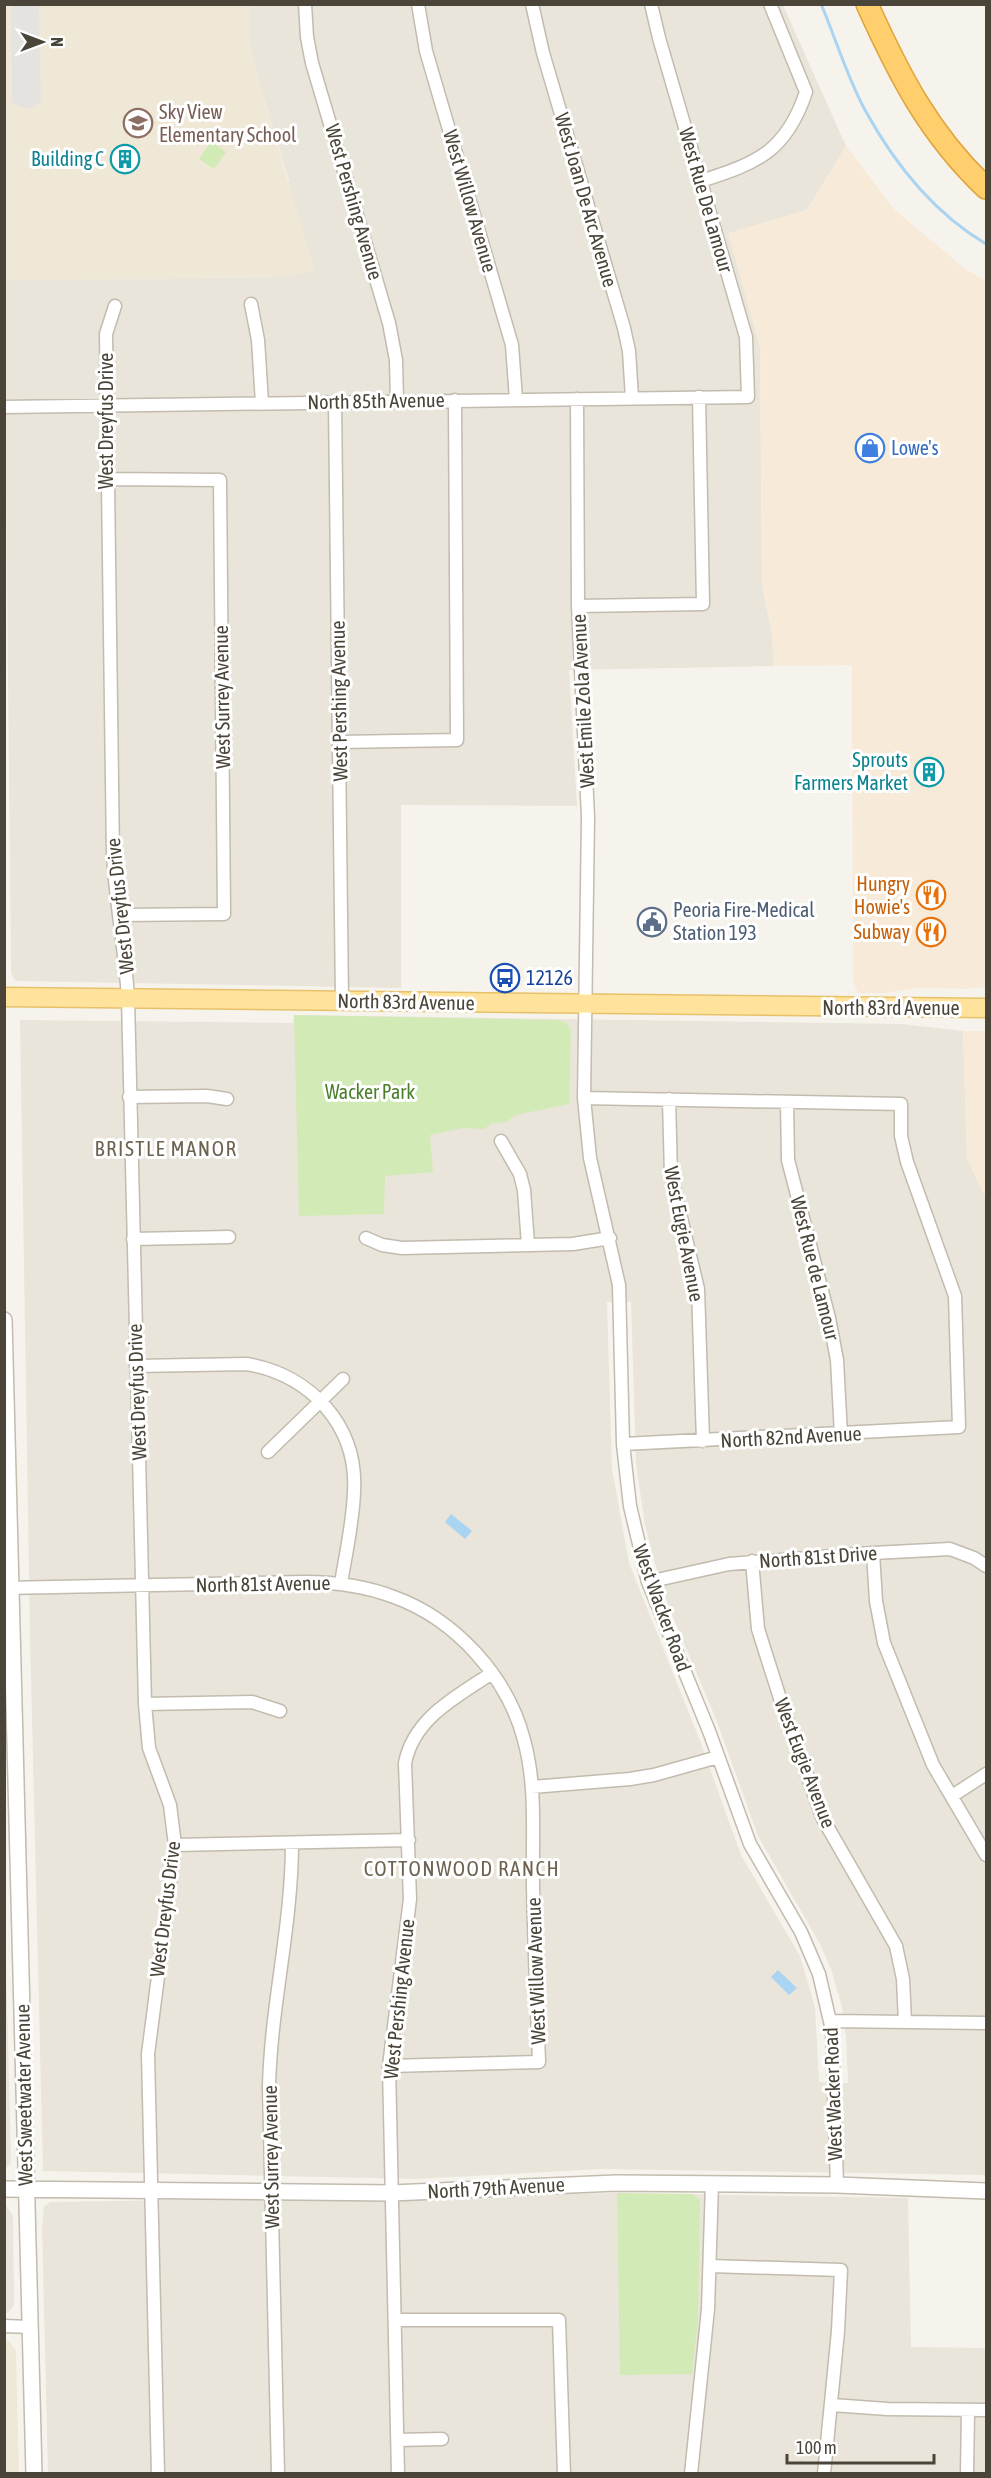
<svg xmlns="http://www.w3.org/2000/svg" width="991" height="2478" font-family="'Asap Condensed',sans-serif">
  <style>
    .residential { fill: #eae5da; fill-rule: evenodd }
    .commercial { fill: #f7ead8 }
    .education { fill: #efe8d6 }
    .green { fill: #d2eab5 }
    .parking { fill: #e5e3e0 }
    .water { fill: #a9d4f2 }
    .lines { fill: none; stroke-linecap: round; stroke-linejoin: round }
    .stream { stroke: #a9d4f2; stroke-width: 3 }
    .minor-casing { stroke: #c2bbae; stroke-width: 15 }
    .tertiary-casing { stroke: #c2bbae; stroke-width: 18 }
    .primary-casing { stroke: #e6c16a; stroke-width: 21 }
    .motorway-casing { stroke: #e0a43c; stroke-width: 24 }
    .minor { stroke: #fff; stroke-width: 12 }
    .tertiary { stroke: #fff; stroke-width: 15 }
    .primary { stroke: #ffe39c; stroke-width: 18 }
    .motorway { stroke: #ffcf6e; stroke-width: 21 }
    .labels { text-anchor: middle; stroke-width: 6; stroke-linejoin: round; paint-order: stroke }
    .education-label { font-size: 20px; fill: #785e54; stroke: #fff; text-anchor: start }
    .culture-label { font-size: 20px; fill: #0d838f; stroke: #fff; text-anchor: end }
    .street-label { font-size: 20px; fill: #4b4439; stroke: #fff }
    .shop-label { font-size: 20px; fill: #366cbe; stroke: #fff; text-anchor: start }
    .food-label { font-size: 20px; fill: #c56008; stroke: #fff; text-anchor: end }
    .service-label { font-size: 20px; fill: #4e5e75; stroke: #fff; text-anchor: start }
    .transit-label { font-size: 20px; fill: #164399; stroke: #fff; text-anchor: start }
    .park-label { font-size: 20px; fill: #4a7f2a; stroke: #fff }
    .neighbourhood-label { font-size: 21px; letter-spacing: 1.5px; fill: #6e6250; stroke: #fff }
  </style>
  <rect width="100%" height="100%" fill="#f6f3ec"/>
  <path class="residential" d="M 250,5 L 783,5 L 846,146 L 807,210 L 729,234 L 760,347 L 762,585 L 772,633 L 774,666 L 569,670 L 577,806 L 401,805 L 401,988 L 16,981 L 12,976 L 11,969 L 4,280 L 274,277 L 289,181 L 254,65 L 250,41 Z
    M 294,1015 L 902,1024 L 963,1031 L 967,1158 L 986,1199 L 986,2175 L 603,2169 L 414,2179 L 43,2171 L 30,1635 L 20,1020 L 293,1023 ZM 607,1302 L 631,1302 L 636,1464 L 645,1525 L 655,1564 L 670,1610 L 716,1719 L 758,1836 L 820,1944 L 831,1969 L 842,2007 L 846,2037 L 848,2083 L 819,2082 L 815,2007 L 800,1956 L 741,1855 L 699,1738 L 629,1563 L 612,1469 Z
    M 5,1920 L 11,2163 L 5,2169 L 4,2169 Z
    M 617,2193 L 908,2198 L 911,2347 L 986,2348 L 986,2473 L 48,2473 L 42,2227 L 44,2207 L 50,2202 Z
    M 5,2204 L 13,2216 L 14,2304 L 10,2311 L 6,2313 Z"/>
  <path class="commercial" d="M 846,146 L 895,210 L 965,269 L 986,281 L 986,987 L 967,989 L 916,988 L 885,993 L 858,993 L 853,981 L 852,665 L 774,666 L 772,633 L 762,585 L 760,347 L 728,233 L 807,210 Z
    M 963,1031 L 986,1031 L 986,1199 L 967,1158 Z"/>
  <path class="education" d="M 4,5 L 250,5 L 250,41 L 254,65 L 315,272 L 274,277 L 5,280 Z
    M 5,2340 L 10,2342 L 16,2351 L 19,2473 L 5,2473 Z"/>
  <path class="green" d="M 211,141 L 226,152 L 214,169 L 199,159 Z
    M 294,1015 L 559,1020 L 567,1023 L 571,1031 L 569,1104 L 516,1115 L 506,1122 L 492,1123 L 484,1129 L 462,1128 L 430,1135 L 433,1172 L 385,1176 L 384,1214 L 299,1216 Z
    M 617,2193 L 693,2194 L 700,2200 L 698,2321 L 692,2374 L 620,2375 Z"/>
  <path class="parking" d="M 11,5 L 39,5 L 41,101 L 32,108 L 23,108 L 12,102 Z"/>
  <path class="water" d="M 451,1514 L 472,1531 L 465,1539 L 445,1522 Z
    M 778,1970 L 797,1988 L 789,1995 L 771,1977 Z"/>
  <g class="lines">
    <path class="stream" d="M 821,4 C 836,39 847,77 865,110 C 894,163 934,213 986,244"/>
    <g class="minor-casing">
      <path id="minor" d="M 305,4 L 307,37 L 312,63 L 389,323 L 396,360 L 397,401
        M 418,4 L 426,51 L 512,345 L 516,399
        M 532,4 L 543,53 L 624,328 L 629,351 L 632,398
        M 701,181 C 757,163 786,152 806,92 L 770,4
        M 251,304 L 258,340 L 262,403
        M 115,306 L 106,334 L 113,856 C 116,904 125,950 128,998 L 145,1704 L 149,1748 L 170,1805 L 175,1845 L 148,2054 L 158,2474
        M 577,399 L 578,606 L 588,817 L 584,1098 L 590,1158 L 619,1285 L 623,1444 L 630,1506 L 648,1582 L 709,1731 L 750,1844 L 801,1932 L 819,1974 L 832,2030 L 837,2185
        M 335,402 L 342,1001
        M 4,407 L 748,397 L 746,337 L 659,38 L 651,4
        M 107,479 L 220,480 L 224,914 L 120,915
        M 578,606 L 703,604 L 699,397
        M 339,742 L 457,740 L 455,400
        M 129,1097 L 207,1096 L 227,1099
        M 584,1098 L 901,1104 L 901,1136 L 907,1162 L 955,1296 L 959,1427 L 623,1444
        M 669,1099 L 671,1176 L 698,1289 L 703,1441
        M 787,1102 L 788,1160 L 829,1318 L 837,1360 L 841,1435
        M 501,1141 L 520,1174 L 524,1190 L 528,1245
        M 366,1238 L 382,1245 L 402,1248 L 573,1244 L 610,1238
        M 133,1239 L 229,1237
        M 136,1366 L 247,1364 C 310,1375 358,1425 354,1492 C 353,1522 346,1553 341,1583
        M 268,1452 L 343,1379
        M 873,1553 L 876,1601 L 884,1643 L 933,1765 L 986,1855
        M 752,1561 L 758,1629 L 785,1714 L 823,1819 L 896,1946 L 903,1979 L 905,2022
        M 648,1582 L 729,1564 L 873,1553 L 950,1549 L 974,1558 L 986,1566
        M 4,1588 L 305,1582 C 336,1582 365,1586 394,1597 C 455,1619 508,1677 524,1740 C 537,1787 532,1836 533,1885 C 534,1944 537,2003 539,2062 L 389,2066
        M 145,1704 L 252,1702 L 280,1711
        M 532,1787 L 630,1779 L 654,1775 L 718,1757
        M 952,1796 L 986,1774
        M 175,1845 L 409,1840
        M 831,2021 L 986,2023
        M 710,2266 L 841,2270 L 838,2331 L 824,2474
        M 395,2320 L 559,2320 L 564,2474
        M 4,2326 L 30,2327
        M 832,2405 L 887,2409 L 986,2410
        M 398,2440 L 442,2439
        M 278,2474 L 269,2086 C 271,2005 292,1925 292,1843
        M 398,2474 L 389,2066 L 410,1899 L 405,1763 C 414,1718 456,1697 492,1673
        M 691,2474 L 708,2309 L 712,2183
        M 967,2474 L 968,2410"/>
    </g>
    <g class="tertiary-casing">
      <path id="tertiary" d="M 4,1320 L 34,2474
        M 4,2189 L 392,2193 L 616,2183 L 837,2185 L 986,2191"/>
    </g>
    <g class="primary-casing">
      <path id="primary" d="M 4,997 L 986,1008"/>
    </g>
    <g class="motorway-casing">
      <path id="motorway" d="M 867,4 C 899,75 929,134 986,188"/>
    </g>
    <use href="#minor" class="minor"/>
    <use href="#tertiary" class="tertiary"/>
    <use href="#primary" class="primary"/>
    <use href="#motorway" class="motorway"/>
  </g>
  <defs>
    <g id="school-ring" transform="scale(1.5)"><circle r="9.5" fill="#fff" stroke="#8d6e63" stroke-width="1.5"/><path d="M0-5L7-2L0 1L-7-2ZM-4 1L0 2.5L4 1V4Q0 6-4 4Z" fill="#8d6e63"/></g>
    <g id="building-ring" transform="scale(1.5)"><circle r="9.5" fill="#fff" stroke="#0f9aa8" stroke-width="1.5"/><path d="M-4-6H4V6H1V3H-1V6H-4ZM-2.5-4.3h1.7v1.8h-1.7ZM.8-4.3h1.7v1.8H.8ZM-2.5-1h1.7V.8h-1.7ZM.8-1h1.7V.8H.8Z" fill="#0f9aa8"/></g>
    <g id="shop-ring" transform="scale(1.5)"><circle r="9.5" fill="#fff" stroke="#3f7fe0" stroke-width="1.5"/><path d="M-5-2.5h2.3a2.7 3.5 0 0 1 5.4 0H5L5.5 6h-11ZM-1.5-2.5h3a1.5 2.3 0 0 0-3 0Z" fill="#3f7fe0"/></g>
    <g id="restaurant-ring" transform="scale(1.5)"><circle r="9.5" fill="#fff" stroke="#e8710a" stroke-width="1.5"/><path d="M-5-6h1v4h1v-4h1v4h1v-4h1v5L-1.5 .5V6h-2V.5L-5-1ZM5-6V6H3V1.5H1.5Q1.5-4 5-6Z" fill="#e8710a"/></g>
    <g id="civic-ring" transform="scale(1.5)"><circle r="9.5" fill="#fff" stroke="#5c6f8a" stroke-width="1.5"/><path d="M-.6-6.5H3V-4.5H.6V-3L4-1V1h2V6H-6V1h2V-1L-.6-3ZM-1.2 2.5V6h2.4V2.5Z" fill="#5c6f8a"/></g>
    <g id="bus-ring" transform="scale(1.5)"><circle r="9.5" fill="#fff" stroke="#1a4fb4" stroke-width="1.5"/><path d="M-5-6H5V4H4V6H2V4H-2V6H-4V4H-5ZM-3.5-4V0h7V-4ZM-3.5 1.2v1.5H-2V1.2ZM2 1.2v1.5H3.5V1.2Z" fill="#1a4fb4"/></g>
  </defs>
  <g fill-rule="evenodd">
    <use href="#school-ring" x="138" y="123"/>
    <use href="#building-ring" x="125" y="159"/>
    <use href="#shop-ring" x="870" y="448"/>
    <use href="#building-ring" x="929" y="772"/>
    <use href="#restaurant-ring" x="931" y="895"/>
    <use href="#civic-ring" x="652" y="922"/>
    <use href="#restaurant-ring" x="931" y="932"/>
    <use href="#bus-ring" x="505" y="978"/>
  </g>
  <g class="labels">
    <g class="education-label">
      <text x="159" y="119">Sky View<tspan x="159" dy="23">Elementary School</tspan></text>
    </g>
    <g class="culture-label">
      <text x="104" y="166">Building C</text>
      <text x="908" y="767">Sprouts<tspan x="908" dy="23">Farmers Market</tspan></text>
    </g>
    <g class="street-label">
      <text transform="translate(586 200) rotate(74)" y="7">West Joan De Arc Avenue</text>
      <text transform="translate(706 200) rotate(74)" y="7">West Rue De Lamour</text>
      <text transform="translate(470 201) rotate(74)" y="7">West Willow Avenue</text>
      <text transform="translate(354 202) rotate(74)" y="7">West Pershing Avenue</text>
      <text transform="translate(376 401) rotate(-1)" y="7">North 85th Avenue</text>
      <text transform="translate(106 421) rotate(-90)" y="7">West Dreyfus Drive</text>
      <text transform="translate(222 697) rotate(-91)" y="7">West Surrey Avenue</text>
      <text transform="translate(339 701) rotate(-91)" y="7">West Pershing Avenue</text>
      <text transform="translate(583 701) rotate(-93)" y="7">West Emile Zola Avenue</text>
      <text transform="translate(120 906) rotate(-96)" y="7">West Dreyfus Drive</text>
      <text transform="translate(406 1002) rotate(1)" y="7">North 83rd Avenue</text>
      <text x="891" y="1015">North 83rd Avenue</text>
      <text transform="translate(684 1234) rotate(79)" y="7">West Eugie Avenue</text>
      <text transform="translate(815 1268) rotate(76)" y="7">West Rue de Lamour</text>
      <text transform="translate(137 1392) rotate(-92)" y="7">West Dreyfus Drive</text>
      <text transform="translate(791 1437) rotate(-3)" y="7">North 82nd Avenue</text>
      <text transform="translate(818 1557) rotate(-4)" y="7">North 81st Drive</text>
      <text transform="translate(263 1584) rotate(-1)" y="7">North 81st Avenue</text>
      <text transform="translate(662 1608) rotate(70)" y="7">West Wacker Road</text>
      <text transform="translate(805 1763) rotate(69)" y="7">West Eugie Avenue</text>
      <text transform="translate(165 1909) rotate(-83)" y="7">West Dreyfus Drive</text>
      <text transform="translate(536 1971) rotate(-92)" y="7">West Willow Avenue</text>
      <text transform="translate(399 1999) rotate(-84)" y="7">West Pershing Avenue</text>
      <text transform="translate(833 2094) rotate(-92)" y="7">West Wacker Road</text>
      <text transform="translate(24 2095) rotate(-91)" y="7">West Sweetwater Avenue</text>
      <text transform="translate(271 2157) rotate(-91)" y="7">West Surrey Avenue</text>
      <text transform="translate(496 2188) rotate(-3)" y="7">North 79th Avenue</text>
    </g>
    <g class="shop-label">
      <text x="891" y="455">Lowe's</text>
    </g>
    <g class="food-label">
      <text x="910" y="891">Hungry<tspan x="910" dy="23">Howie's</tspan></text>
      <text x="910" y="939">Subway</text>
    </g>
    <g class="service-label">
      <text x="673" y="917">Peoria Fire-Medical<tspan x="673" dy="23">Station 193</tspan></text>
    </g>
    <g class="transit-label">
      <text x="526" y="985">12126</text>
    </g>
    <g class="park-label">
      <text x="370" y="1099">Wacker Park</text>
    </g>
    <g class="neighbourhood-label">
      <text x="166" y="1156">BRISTLE MANOR</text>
      <text x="462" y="1876">COTTONWOOD RANCH</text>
    </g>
  </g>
  <rect width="991" height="2478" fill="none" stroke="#4b4439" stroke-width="12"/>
  <g transform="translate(42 42) rotate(90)" stroke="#ffffff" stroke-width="4.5" paint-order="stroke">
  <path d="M0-4.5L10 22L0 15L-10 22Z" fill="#4b4439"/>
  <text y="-9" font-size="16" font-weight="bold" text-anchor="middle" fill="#4b4439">N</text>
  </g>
  <path d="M787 2454v9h147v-9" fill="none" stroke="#4b4439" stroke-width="3"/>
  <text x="796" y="2454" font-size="18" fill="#4b4439" stroke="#ffffff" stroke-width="4.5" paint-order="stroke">100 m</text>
</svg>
